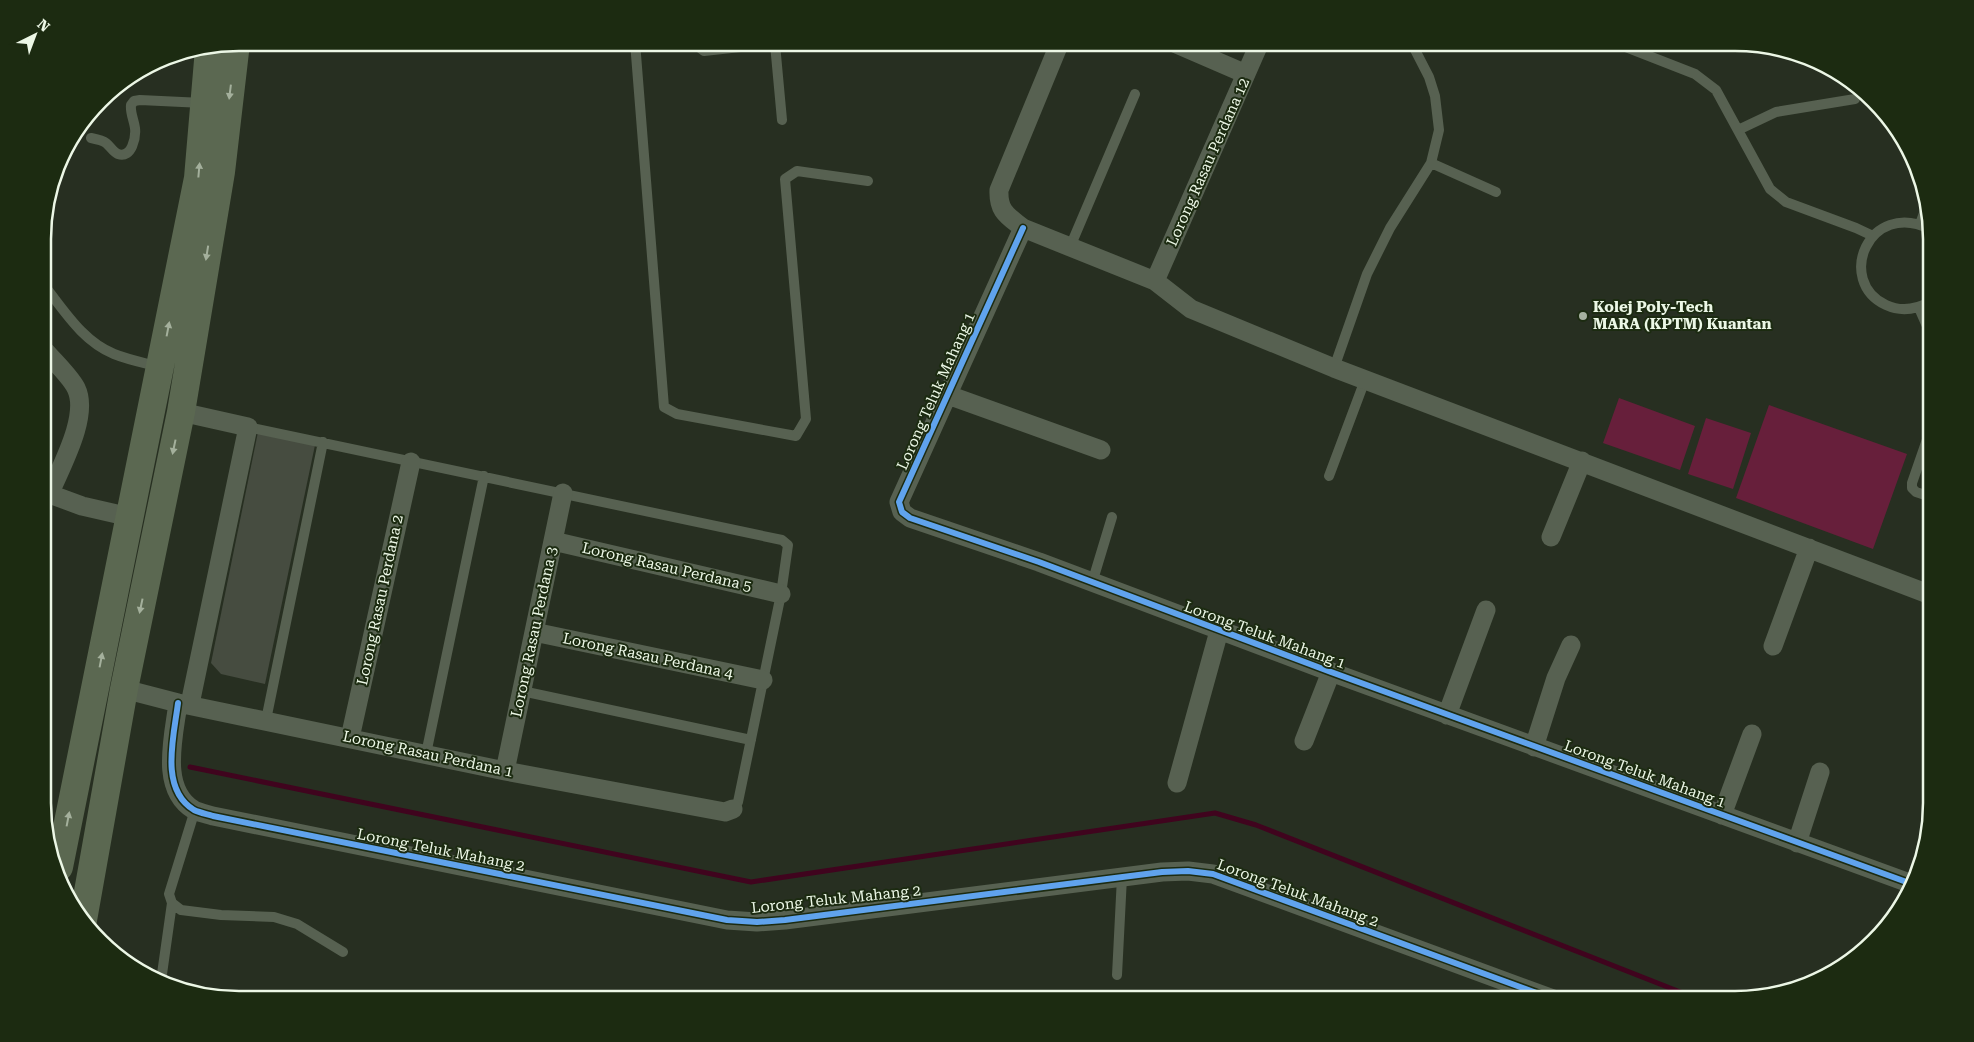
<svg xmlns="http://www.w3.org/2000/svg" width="1974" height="1042" font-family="'Roboto Serif',serif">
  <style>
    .green { fill: #671f3b }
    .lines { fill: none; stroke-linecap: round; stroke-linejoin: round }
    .stream { stroke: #40041e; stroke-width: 5 }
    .building { fill: #464c40 }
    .service { stroke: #576151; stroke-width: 10 }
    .minor { stroke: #576151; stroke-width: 19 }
    .trunk { stroke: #5b6851; stroke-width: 28 }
    .cycleway-casing { stroke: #1c2b11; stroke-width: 9 }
    .cycleway { stroke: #60a3ed; stroke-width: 6 }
    .oneway { fill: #a4b09c }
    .poi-dot { fill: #a7b1a1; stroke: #1c2b11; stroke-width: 2 }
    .labels { text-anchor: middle; stroke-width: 4; stroke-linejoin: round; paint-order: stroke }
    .street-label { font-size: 15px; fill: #ecf7e6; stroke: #1c2b11 }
    .poi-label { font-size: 15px; font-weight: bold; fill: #ecf7e6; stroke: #1c2b11; text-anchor: start }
    .rim { fill: none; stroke: #ecf7e6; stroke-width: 2.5 }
  </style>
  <rect width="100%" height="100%" fill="#272f21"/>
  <path class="green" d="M 1619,398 L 1695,426 L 1680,470 L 1603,443 Z
    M 1769,405 L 1907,454 L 1873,549 L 1736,498 Z
    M 1706,418 L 1751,433 L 1733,489 L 1688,474 Z"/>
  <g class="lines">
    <path class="stream" d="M 190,767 L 751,882 L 1215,813 L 1256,825 L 1698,999"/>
  </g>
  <path class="building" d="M 258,432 L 315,445 L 265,684 L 221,674 L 211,663 Z"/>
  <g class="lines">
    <path class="service" d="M 635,42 L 664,407 L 677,414 L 796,436 L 806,419 L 785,179 L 797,171 L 868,181
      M 699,42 L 700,48 L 704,51 L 786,42
      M 1613,42 L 1695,74 L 1716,90 L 1770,189 L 1786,202 L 1856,228 L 1873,236
      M 775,44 L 782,120
      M 1738,130 L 1776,112 L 1855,99
      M 91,138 C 96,139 102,140 106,143 C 110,146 113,152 118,154 C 132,159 136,137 135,128 C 134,120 130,113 131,105 L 134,101 L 140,100 L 203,103
      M 1431,163 L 1496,192
      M 1920,224 L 1927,205
      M 1930,229 C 1869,199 1835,281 1886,305 C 1901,312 1915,310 1930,302
      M 1070,247 L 1135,94
      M 43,284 C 64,310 82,341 114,354 C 129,360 145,363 160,367
      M 1919,308 L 1930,333
      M 1334,368 L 1367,274 L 1390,228 L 1431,163 L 1439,130 L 1435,96 L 1429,77 L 1411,42
      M 248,427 L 782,540 L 788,545 L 781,594 L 738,802 L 733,809
      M 1930,431 L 1912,483 L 1912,488 L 1916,492 L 1931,497
      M 1329,476 L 1365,380
      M 1092,583 L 1112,517
      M 522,691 L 751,740
      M 266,720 L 323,442
      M 426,754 L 484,476
      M 195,810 L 169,894 L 172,903 L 181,910 L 221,915 L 274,917 L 297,924 L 343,952
      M 1117,975 L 1122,877
      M 161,981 L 172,903"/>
    <path class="minor" d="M 1060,42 L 999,190 C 998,212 1008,216 1023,228 L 1155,281 L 1191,309 L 1334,368 L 1931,595
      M 1172,42 L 1246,74
      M 1023,228 L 899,502 L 902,512 L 910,518 L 1039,562 L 1331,672 L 1912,884
      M 1155,281 L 1260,42
      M 43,349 C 53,360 70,376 76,388 C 90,416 60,468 49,495
      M 948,395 L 1101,450
      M 181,412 L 248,427 L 190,704
      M 44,492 L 82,506 L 130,517
      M 1551,537 L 1582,461
      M 553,541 L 781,594
      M 534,632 L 763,680
      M 1773,646 L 1809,548
      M 124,689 L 178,703 L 505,771 L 725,812 L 733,809
      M 178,703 C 174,736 159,789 194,810 C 200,813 207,814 213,816 L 727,920 L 757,922 L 785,920 L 1162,872 L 1188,871 L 1213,874 L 1553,999
      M 1447,715 L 1486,610
      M 350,738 L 411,462
      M 1304,741 L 1331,672
      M 1534,747 L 1556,678 L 1571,645
      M 505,771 L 563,493
      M 1177,783 L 1219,631
      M 1722,815 L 1752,734
      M 1797,843 L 1820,772"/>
    <path class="trunk" d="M 59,867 L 198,178 L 209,49
      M 83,920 L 124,689 L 181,412 L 221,172 L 236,43"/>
    <g class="cycleway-casing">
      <path id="cycleway" d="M 1023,228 L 899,502 L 902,512 L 910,518 L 1039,562 L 1331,672 L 1912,884
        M 178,703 C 174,736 159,789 194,810 C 200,813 207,814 213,816 L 727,920 L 757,922 L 785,920 L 1162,872 L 1188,871 L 1213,874 L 1553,999"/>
    </g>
    <use href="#cycleway" class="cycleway"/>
  </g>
  <defs><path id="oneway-solid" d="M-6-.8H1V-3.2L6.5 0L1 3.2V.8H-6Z" transform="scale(1.25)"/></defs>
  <g class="oneway">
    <use href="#oneway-solid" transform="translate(230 92) rotate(97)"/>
    <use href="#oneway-solid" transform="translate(199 170) rotate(-85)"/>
    <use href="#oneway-solid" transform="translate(207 253) rotate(99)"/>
    <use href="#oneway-solid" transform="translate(168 329) rotate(-79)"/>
    <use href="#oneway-solid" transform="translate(174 447) rotate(102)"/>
    <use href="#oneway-solid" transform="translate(141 606) rotate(102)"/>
    <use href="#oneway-solid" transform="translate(101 660) rotate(-79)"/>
    <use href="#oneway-solid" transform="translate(68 819) rotate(-79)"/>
  </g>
  <circle class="poi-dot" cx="1583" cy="316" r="5"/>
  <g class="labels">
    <g class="street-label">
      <text transform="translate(1208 162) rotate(-66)" y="5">Lorong Rasau Perdana 12</text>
      <text transform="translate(936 391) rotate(-66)" y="5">Lorong Teluk Mahang 1</text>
      <text transform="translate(667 567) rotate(13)" y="5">Lorong Rasau Perdana 5</text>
      <text transform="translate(380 600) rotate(-78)" y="5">Lorong Rasau Perdana 2</text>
      <text transform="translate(534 632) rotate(-78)" y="5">Lorong Rasau Perdana 3</text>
      <text transform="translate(1265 635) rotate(20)" y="5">Lorong Teluk Mahang 1</text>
      <text transform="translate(648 656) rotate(12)" y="5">Lorong Rasau Perdana 4</text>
      <text transform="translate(428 754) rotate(12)" y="5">Lorong Rasau Perdana 1</text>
      <text transform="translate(1645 774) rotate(20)" y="5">Lorong Teluk Mahang 1</text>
      <text transform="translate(441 850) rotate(11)" y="5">Lorong Teluk Mahang 2</text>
      <text transform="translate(1298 893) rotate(20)" y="5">Lorong Teluk Mahang 2</text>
      <text transform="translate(836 899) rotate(-6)" y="5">Lorong Teluk Mahang 2</text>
    </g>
    <g class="poi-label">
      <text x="1593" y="312">Kolej Poly-Tech<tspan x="1593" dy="17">MARA (KPTM) Kuantan</tspan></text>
    </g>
  </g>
  <path d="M0 0H1974V1042H0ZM239 51H1735A188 188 0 0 1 1923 239V803A188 188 0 0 1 1735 991H239A188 188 0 0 1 51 803V239A188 188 0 0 1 239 51Z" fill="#1c2b11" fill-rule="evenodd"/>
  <path class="rim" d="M239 51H1735A188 188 0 0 1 1923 239V803A188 188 0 0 1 1735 991H239A188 188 0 0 1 51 803V239A188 188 0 0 1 239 51Z"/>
  <g transform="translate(35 35) rotate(42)" stroke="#1c2b11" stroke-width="4" paint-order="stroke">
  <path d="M0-4L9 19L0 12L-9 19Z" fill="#ecf7e6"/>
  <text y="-8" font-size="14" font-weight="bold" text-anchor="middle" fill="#ecf7e6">N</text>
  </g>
</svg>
